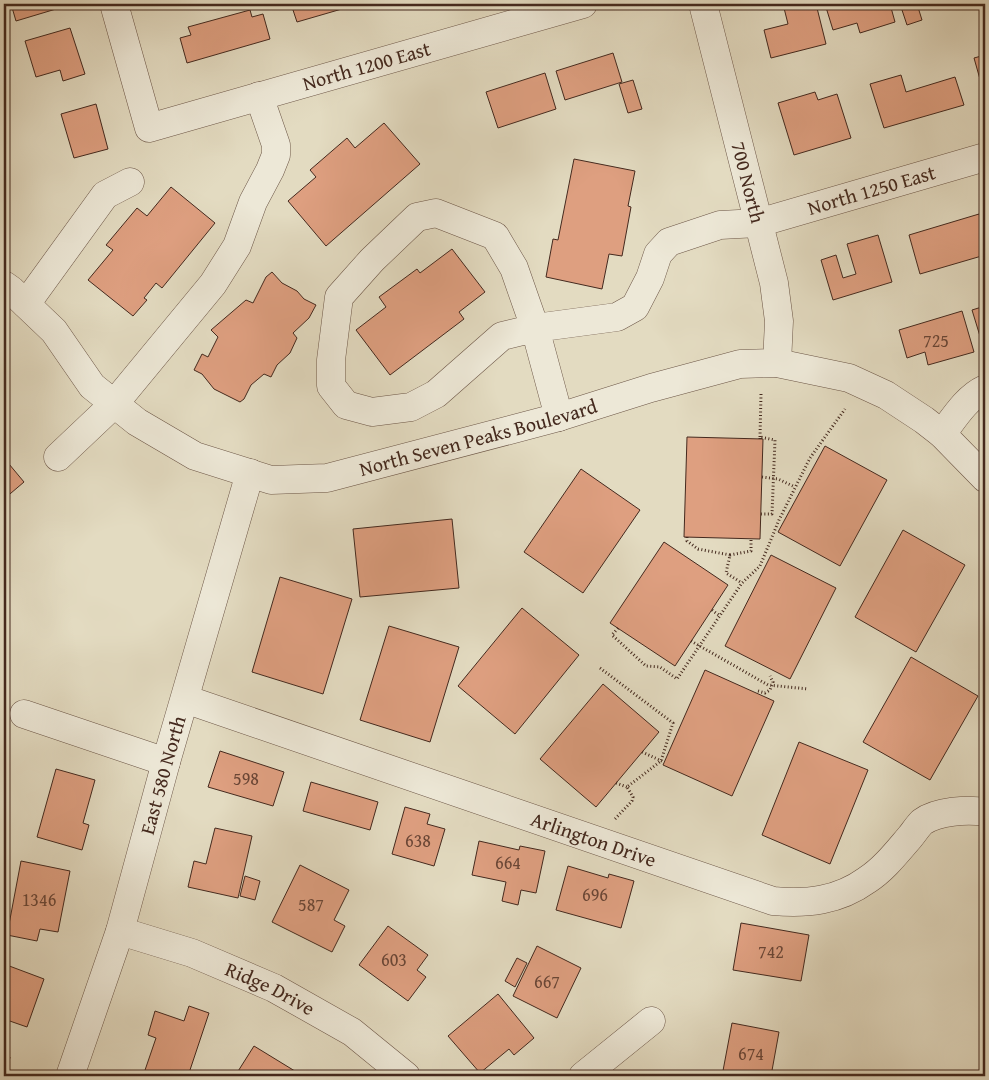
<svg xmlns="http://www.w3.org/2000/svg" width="989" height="1080" font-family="'Gentium Book Plus',serif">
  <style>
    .building { fill: #de9f80; stroke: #44291e }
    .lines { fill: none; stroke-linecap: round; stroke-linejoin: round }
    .minor-casing { stroke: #6c5647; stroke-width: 29 }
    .path { stroke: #44291e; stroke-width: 3; stroke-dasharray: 1 2.5; stroke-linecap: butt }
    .minor { stroke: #ede8d7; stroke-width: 28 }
    .labels { text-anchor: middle; stroke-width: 4; stroke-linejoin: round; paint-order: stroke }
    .number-label { font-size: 18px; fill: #6a4636 }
    .street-label { font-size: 20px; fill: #44291e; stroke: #ede8d7 }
  </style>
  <rect width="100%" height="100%" fill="#e3dbc1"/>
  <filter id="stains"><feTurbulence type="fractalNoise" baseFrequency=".004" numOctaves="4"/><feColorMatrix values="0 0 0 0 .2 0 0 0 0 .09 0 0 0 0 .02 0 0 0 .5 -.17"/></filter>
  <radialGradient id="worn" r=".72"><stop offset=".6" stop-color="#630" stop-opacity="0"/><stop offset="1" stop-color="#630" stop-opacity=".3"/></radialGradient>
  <path class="building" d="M 11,4 L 65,4 L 66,6 L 16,21 Z
    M 291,4 L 359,4 L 297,22 Z
    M 783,4 L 816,4 L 826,44 L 771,58 L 764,30 L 788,24 Z
    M 825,4 L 890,4 L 895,22 L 860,33 L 857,23 L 833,30 Z
    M 900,4 L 917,4 L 922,20 L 907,25 Z
    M 250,10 L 252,17 L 263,14 L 270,39 L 187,63 L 180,38 L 191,35 L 188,27 Z
    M 70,28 L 85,74 L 63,81 L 60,70 L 36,77 L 25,41 Z
    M 613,53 L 622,82 L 565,100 L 556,71 Z
    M 985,55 L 985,97 L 974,58 Z
    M 545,73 L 556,109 L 498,128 L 486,92 Z
    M 901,75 L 906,92 L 955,77 L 964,105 L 884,128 L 870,84 Z
    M 633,80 L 642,109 L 628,113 L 619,84 Z
    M 815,92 L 818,100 L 837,94 L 851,138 L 794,155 L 778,103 Z
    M 96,104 L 108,149 L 74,158 L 61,114 Z
    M 384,123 L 420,164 L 326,246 L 288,201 L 316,177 L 310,170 L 347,138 L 355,148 Z
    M 574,159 L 635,171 L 628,206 L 631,207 L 622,256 L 609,254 L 602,289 L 546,277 L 553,239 L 558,240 Z
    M 171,187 L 215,223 L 162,288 L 156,283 L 144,298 L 147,300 L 133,316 L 88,280 L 113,250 L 106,245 L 137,208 L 147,216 Z
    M 979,214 L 985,233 L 985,255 L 920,274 L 909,235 Z
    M 878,235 L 892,282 L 833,300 L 821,260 L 836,255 L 843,278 L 856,274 L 847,244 Z
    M 452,249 L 485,292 L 459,312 L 464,319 L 390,375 L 356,330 L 386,307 L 379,297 L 417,269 L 420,273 Z
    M 272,272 L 282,283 L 297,291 L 304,299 L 316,305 L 309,318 L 293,333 L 297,338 L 290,353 L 277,365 L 271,377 L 264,374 L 251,385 L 244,399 L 240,402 L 214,389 L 202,374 L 194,370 L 202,354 L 208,357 L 218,337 L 211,330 L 246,300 L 253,303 L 266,277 Z
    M 985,306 L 985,345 L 983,346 L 972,310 Z
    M 962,311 L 974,352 L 928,365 L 925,352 L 907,358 L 899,330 Z
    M 687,437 L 763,439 L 760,539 L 684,537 Z
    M 825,446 L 887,480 L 840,566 L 778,532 Z
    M 4,458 L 24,482 L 4,499 Z
    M 581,469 L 640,510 L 583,593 L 524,552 Z
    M 452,519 L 459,588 L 360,597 L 353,529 Z
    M 903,530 L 965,565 L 916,652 L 855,617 Z
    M 664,542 L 728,585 L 675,666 L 610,623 Z
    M 771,555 L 836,588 L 790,679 L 725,646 Z
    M 280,577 L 352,599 L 323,694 L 252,672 Z
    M 522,608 L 579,655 L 515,734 L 458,686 Z
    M 389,626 L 459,647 L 430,742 L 360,720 Z
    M 911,657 L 978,696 L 930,780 L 863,742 Z
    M 705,670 L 774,701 L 732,796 L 663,765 Z
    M 603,684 L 659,732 L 596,807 L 540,759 Z
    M 799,742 L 868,770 L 830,864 L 762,835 Z
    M 220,751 L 284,772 L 273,806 L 208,787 Z
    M 56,769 L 95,780 L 83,823 L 89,825 L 82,850 L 37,837 Z
    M 311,782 L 378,802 L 370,830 L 303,811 Z
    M 405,807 L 430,814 L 427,824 L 445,829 L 434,866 L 392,854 Z
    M 215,828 L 252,836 L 238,898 L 188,887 L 194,861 L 206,864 Z
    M 479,841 L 519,850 L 520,846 L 545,851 L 536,893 L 521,890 L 518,905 L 502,901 L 506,882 L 472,875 Z
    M 21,861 L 70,871 L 58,932 L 40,929 L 37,941 L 7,935 Z
    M 300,865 L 349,890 L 334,920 L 345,926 L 332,952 L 272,922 Z
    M 568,866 L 608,878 L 609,874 L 634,881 L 621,928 L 556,910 Z
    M 245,876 L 260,881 L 255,900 L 240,896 Z
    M 741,923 L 809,935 L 801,981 L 733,970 Z
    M 388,926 L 428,955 L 417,970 L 426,977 L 408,1001 L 359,965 Z
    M 537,946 L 581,968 L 557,1018 L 513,996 Z
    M 517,958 L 527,963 L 515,987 L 505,981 Z
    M 4,964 L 44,979 L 27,1027 L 4,1019 Z
    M 498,994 L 534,1038 L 514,1055 L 509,1049 L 480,1073 L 448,1036 Z
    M 189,1006 L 209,1013 L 188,1076 L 143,1076 L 156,1038 L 148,1035 L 155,1011 L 184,1021 Z
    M 732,1023 L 779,1032 L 771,1076 L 722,1076 Z
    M 254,1046 L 303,1076 L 235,1076 Z
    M 4,1055 L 10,1057 L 6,1076 L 4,1076 Z"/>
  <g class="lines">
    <g class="minor-casing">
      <g id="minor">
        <path id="s1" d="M 114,4 L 149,128 L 583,4"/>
        <path id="s2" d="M 703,4 L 774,283 L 779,321 L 777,363"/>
        <path id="s3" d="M 4,285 L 11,290 L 54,331 L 92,386 L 137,422 L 195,456 L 271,480 L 327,478 L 559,417 L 651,388 L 740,364 L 777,363 L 849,378 L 886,395 L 924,420 L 942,434 L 985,478"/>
        <path d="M 26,304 L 105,195 L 130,182"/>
        <path id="s4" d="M 559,417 L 535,328 L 502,336 L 436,394 L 411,407 L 372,412 L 346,405 L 331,386 L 331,360 L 339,297 L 372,260 L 417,217 L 436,213 L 495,236 L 514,268 L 535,328 L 617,317 L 635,307 L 650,278 L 658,254 L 669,242 L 720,225 L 758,223 L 985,157"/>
        <path d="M 942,434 C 954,418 967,397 985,389"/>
        <path d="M 58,457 L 114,404 L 213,284 L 237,246 L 253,202 L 270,170 L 276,155 L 276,145 L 259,96"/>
        <path id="s5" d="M 185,699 L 773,901 C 807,904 838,901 867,880 C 884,869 897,852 910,837 C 914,832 918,826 922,822 C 937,811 968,809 985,812"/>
        <path d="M 24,714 L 166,762"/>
        <path id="s6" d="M 120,931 L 192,953 L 274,988 L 352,1032 L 406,1076"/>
        <path id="s7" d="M 70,1076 L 120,931 L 166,762 L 250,473"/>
        <path d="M 583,1076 L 651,1021"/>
      </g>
    </g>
    <path class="path" d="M 760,437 L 761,394
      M 760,439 L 760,437 L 775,440 L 772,514 L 761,514
      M 762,477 L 778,479 L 795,487
      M 687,537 L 687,541 L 698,549 L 730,555 L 726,573 L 742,583
      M 730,555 L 751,551 L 751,539
      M 712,610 L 720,616
      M 618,628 L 612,635 L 646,666 L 660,667 L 677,679 L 742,583 L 760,566 L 779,520 L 810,458 L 845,409
      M 691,641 L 768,685 L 808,689
      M 600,668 L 673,723 L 661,761 L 627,787 L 633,797 L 632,801 L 614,820
      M 758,691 L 765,693 L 770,690 L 773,682 L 770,676
      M 642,752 L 664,762
      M 616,783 L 627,787"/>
    <use href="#minor" class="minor"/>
  </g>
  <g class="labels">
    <g class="number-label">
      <text x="936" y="347">725</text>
      <text x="246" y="785">598</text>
      <text x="418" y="847">638</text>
      <text x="508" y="869">664</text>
      <text x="595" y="901">696</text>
      <text x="39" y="906">1346</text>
      <text x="311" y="911">587</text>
      <text x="771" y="958">742</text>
      <text x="394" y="966">603</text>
      <text x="547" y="988">667</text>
      <text x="751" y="1060">674</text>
    </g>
    <g class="street-label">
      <text dy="7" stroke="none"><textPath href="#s1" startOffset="355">North 1200 East</textPath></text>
      <text dy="7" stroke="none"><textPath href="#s2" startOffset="184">700 North</textPath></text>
      <text dy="7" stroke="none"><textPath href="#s4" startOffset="1105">North 1250 East</textPath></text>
      <text dy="7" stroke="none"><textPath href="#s3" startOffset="552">North Seven Peaks Boulevard</textPath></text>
      <text dy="7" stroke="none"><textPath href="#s7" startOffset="315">East 580 North</textPath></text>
      <text dy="7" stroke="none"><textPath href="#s5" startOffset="432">Arlington Drive</textPath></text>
      <text dy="7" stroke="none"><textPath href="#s6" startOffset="161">Ridge Drive</textPath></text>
    </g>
  </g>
  <rect width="989" height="1080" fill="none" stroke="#e3dbc1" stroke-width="20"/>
  <rect x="5" y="5" width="979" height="1070" fill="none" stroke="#44291e" stroke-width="2.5"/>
  <rect x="10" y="10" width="969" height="1060" fill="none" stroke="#44291e"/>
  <rect width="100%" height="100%" filter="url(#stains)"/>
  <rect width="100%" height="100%" fill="url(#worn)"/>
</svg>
